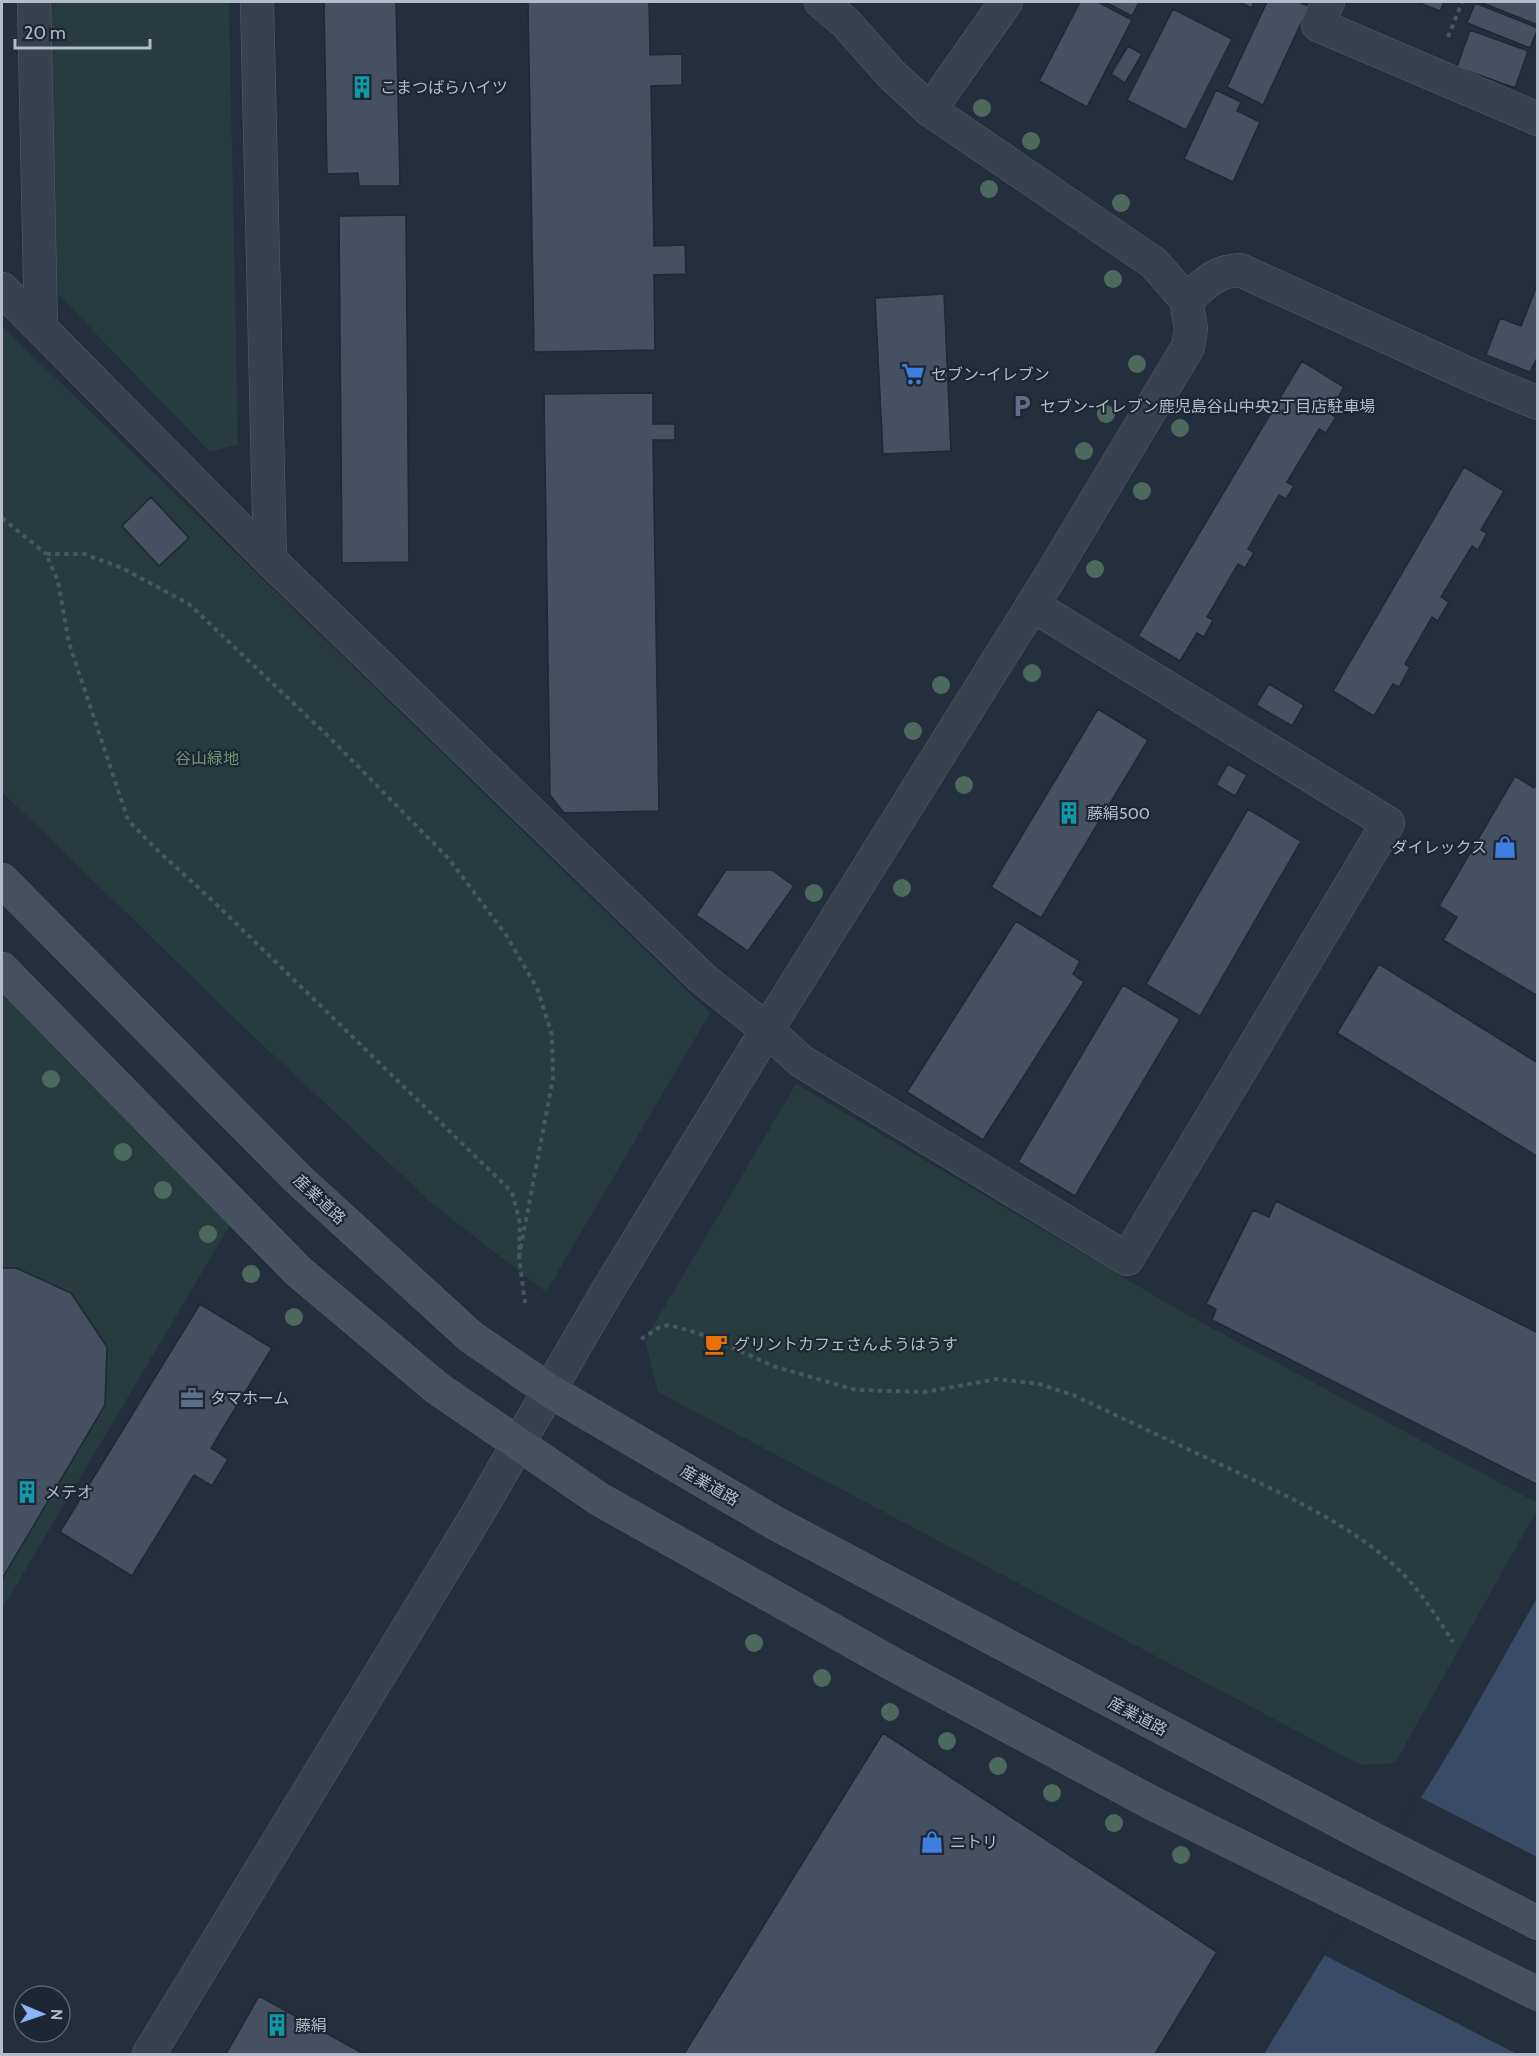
<svg xmlns="http://www.w3.org/2000/svg" width="1539" height="2056" font-family="Cabin,'Noto Sans JP',sans-serif">
  <style>
    .green { fill: #263c3f }
    .water { fill: #394c67 }
    .pier { fill: #242f3e }
    .building { fill: #455162; stroke: #1f2835; stroke-width: 1.5 }
    .lines { fill: none; stroke-linecap: round; stroke-linejoin: round }
    .minor-casing { stroke: #565f6c; stroke-width: 34 }
    .tertiary-casing { stroke: #565f6c; stroke-width: 34 }
    .secondary-casing { stroke: #565f6c; stroke-width: 34 }
    .path { stroke: #44595c; stroke-width: 4; stroke-dasharray: 4.5 4.5; stroke-linecap: butt }
    .minor { stroke: #38414e; stroke-width: 33 }
    .tertiary { stroke: #38414e; stroke-width: 33 }
    .secondary { stroke: #465061; stroke-width: 33 }
    .tree { fill: #4b6a5d }
    .labels { text-anchor: middle; stroke-width: 4.5; stroke-linejoin: round; paint-order: stroke }
    .poi-label { font-size: 16px; fill: #b4bcc9; stroke: #1d2633; text-anchor: start }
    .park-label { font-size: 16px; fill: #6b9a76; stroke: #1d2633 }
    .street-label { font-size: 16px; fill: #b4bcc9; stroke: #1d2633 }
  </style>
  <rect width="100%" height="100%" fill="#242f3e"/>
  <path class="green" d="M 47,2 L 229,2 L 238,444 L 210,452 L 54,290 Z
    M 2,326 L 710,1013 L 546,1292 L 434,1205 L 250,1033 L 2,792 Z
    M 2,983 L 239,1210 L 2,1609 Z
    M 796,1084 L 1182,1312 L 1537,1503 L 1537,1510 L 1395,1763 L 1361,1765 L 658,1392 L 645,1340 Z"/>
  <path class="water" d="M 1537,1598 L 1537,2054 L 1264,2054 L 1459,1736 Z"/>
  <path class="pier" d="M 1418,1796 L 1537,1857 L 1537,2054 L 1517,2054 L 1322,1954 Z"/>
  <path class="building" d="M 324,2 L 396,2 L 400,186 L 359,186 L 358,173 L 327,174 Z
    M 528,2 L 649,2 L 650,55 L 682,54 L 682,85 L 651,86 L 654,246 L 685,245 L 686,274 L 654,275 L 655,350 L 534,352 Z
    M 1080,2 L 1098,2 L 1132,20 L 1087,107 L 1039,81 Z
    M 1105,2 L 1139,2 L 1132,16 Z
    M 1240,2 L 1254,2 L 1251,8 Z
    M 1267,2 L 1298,2 L 1309,6 L 1263,105 L 1227,87 Z
    M 1417,2 L 1444,2 L 1440,11 Z
    M 1480,2 L 1535,2 L 1538,3 L 1538,25 Z
    M 1475,3 L 1538,28 L 1530,48 L 1467,23 Z
    M 1173,9 L 1232,39 L 1186,130 L 1127,100 Z
    M 1470,30 L 1528,51 L 1515,88 L 1457,67 Z
    M 1128,46 L 1142,54 L 1125,83 L 1111,74 Z
    M 1216,90 L 1241,102 L 1237,111 L 1260,122 L 1233,182 L 1184,159 Z
    M 406,215 L 409,562 L 342,563 L 339,216 Z
    M 1538,283 L 1538,356 L 1530,372 L 1486,355 L 1500,318 L 1521,326 Z
    M 944,294 L 951,451 L 883,454 L 875,298 Z
    M 1302,361 L 1344,387 L 1329,413 L 1336,417 L 1326,433 L 1319,429 L 1287,482 L 1294,486 L 1286,499 L 1279,495 L 1248,549 L 1254,553 L 1245,568 L 1238,564 L 1207,617 L 1213,620 L 1204,637 L 1197,633 L 1180,661 L 1138,636 Z
    M 653,393 L 653,424 L 675,424 L 675,440 L 653,440 L 659,811 L 564,813 L 550,795 L 544,394 Z
    M 1464,467 L 1504,491 L 1481,530 L 1487,533 L 1478,550 L 1472,546 L 1441,597 L 1449,602 L 1438,621 L 1432,617 L 1405,664 L 1410,667 L 1399,687 L 1393,684 L 1374,716 L 1333,691 Z
    M 151,497 L 189,538 L 159,566 L 122,526 Z
    M 1269,684 L 1304,705 L 1292,726 L 1256,705 Z
    M 1098,709 L 1148,740 L 1041,918 L 991,887 Z
    M 1228,764 L 1247,775 L 1235,796 L 1216,785 Z
    M 1515,776 L 1534,788 L 1538,782 L 1538,996 L 1443,940 L 1457,917 L 1439,906 Z
    M 1248,809 L 1301,841 L 1200,1016 L 1146,984 Z
    M 726,870 L 772,870 L 794,886 L 748,951 L 696,915 Z
    M 1016,921 L 1080,961 L 1073,974 L 1084,982 L 983,1140 L 907,1092 Z
    M 1379,964 L 1538,1063 L 1538,1157 L 1337,1033 Z
    M 1123,985 L 1180,1019 L 1075,1196 L 1018,1162 Z
    M 1276,1201 L 1538,1333 L 1538,1485 L 1212,1320 L 1216,1309 L 1206,1304 L 1253,1210 L 1269,1217 Z
    M 2,1268 L 16,1268 L 71,1293 L 107,1347 L 105,1405 L 2,1579 Z
    M 200,1304 L 272,1348 L 211,1448 L 228,1459 L 212,1486 L 194,1475 L 132,1576 L 60,1532 Z
    M 883,1733 L 1217,1952 L 1155,2054 L 684,2054 Z
    M 259,1996 L 364,2054 L 226,2054 Z"/>
  <g class="lines">
    <g class="minor-casing">
      <path id="minor" d="M 34,2 L 41,329
        M 257,2 L 270,560
        M 1328,2 L 1318,25 L 1538,119
        M 930,110 L 1006,2
        M 2,289 L 270,560 L 702,978 L 767,1030 L 801,1061 L 1127,1259 L 1388,823 L 1032,605
        M 1186,300 C 1205,284 1215,271 1240,270 L 1475,377 L 1538,403"/>
    </g>
    <g class="tertiary-casing">
      <path id="tertiary" d="M 149,2054 L 475,1518 L 606,1293 L 767,1030 L 1050,577 L 1188,347 L 1191,329 L 1186,300 L 1154,263 L 930,110 L 891,74 L 846,23 L 821,2"/>
    </g>
    <g class="secondary-casing">
      <path id="secondary" d="M 2,880 L 298,1179 L 471,1337 L 550,1391 L 775,1523 L 1369,1837 L 1538,1923
        M 2,969 L 298,1271 L 437,1388 L 599,1499 L 891,1663 L 1152,1803 L 1538,1994"/>
    </g>
    <path class="path" d="M 1448,37 L 1462,2
      M 2,518 L 46,554
      M 519,1257 L 553,1078 L 552,1035 L 537,988 L 506,935 L 449,859 L 329,737 L 189,604 L 122,568 L 84,554 L 46,554 L 58,581 L 69,643 L 128,820 L 154,847 L 215,903 L 512,1192 L 520,1223 L 519,1257 L 525,1303
      M 641,1339 L 660,1327 L 669,1325 L 707,1336 L 773,1366 L 856,1390 L 925,1392 L 997,1379 L 1039,1384 L 1073,1395 C 1124,1419 1175,1443 1226,1467 C 1285,1495 1359,1528 1405,1576 C 1424,1596 1438,1619 1453,1642"/>
    <use href="#minor" class="minor"/>
    <use href="#tertiary" class="tertiary"/>
    <use href="#secondary" class="secondary"/>
  </g>
  <g class="tree">
    <circle cx="982" cy="108" r="9"/>
    <circle cx="1031" cy="141" r="9"/>
    <circle cx="989" cy="189" r="9"/>
    <circle cx="1121" cy="203" r="9"/>
    <circle cx="1113" cy="279" r="9"/>
    <circle cx="1137" cy="364" r="9"/>
    <circle cx="1106" cy="414" r="9"/>
    <circle cx="1180" cy="428" r="9"/>
    <circle cx="1084" cy="451" r="9"/>
    <circle cx="1142" cy="491" r="9"/>
    <circle cx="1095" cy="569" r="9"/>
    <circle cx="1032" cy="673" r="9"/>
    <circle cx="941" cy="685" r="9"/>
    <circle cx="913" cy="731" r="9"/>
    <circle cx="964" cy="785" r="9"/>
    <circle cx="902" cy="888" r="9"/>
    <circle cx="814" cy="893" r="9"/>
    <circle cx="51" cy="1079" r="9"/>
    <circle cx="123" cy="1152" r="9"/>
    <circle cx="163" cy="1190" r="9"/>
    <circle cx="208" cy="1234" r="9"/>
    <circle cx="251" cy="1274" r="9"/>
    <circle cx="294" cy="1317" r="9"/>
    <circle cx="754" cy="1643" r="9"/>
    <circle cx="822" cy="1678" r="9"/>
    <circle cx="890" cy="1712" r="9"/>
    <circle cx="947" cy="1741" r="9"/>
    <circle cx="998" cy="1766" r="9"/>
    <circle cx="1052" cy="1793" r="9"/>
    <circle cx="1114" cy="1823" r="9"/>
    <circle cx="1181" cy="1855" r="9"/>
  </g>
  <defs>
    <g id="building-bare" transform="scale(1.8)"><path d="M-4-6H4V6H1V3H-1V6H-4ZM-2.5-4.3h1.7v1.8h-1.7ZM.8-4.3h1.7v1.8H.8ZM-2.5-1h1.7V.8h-1.7ZM.8-1h1.7V.8H.8Z" fill="#0f9aa8" stroke="#1d2633" stroke-width="2.5" paint-order="stroke"/></g>
    <g id="supermarket-bare" transform="scale(1.8)"><path d="M-6-5.5h2.5l.6 2H6L4.5 2H-2.5L-4.4-4H-6ZM-1.5 3.2a1.3 1.3 0 1 0 .1 0ZM3 3.2a1.3 1.3 0 1 0 .1 0Z" fill="#3f7fe0" stroke="#1d2633" stroke-width="2.5" paint-order="stroke"/></g>
    <g id="parking-bare" transform="scale(1.8)"><path d="M-3.5-5.5H1a3.5 3.5 0 0 1 0 7H-1V5.5H-3.5ZM-1-3.4V-.6H.8a1.4 1.4 0 0 0 0-2.8Z" fill="#5c6f8a" stroke="#1d2633" stroke-width="2.5" paint-order="stroke"/></g>
    <g id="shop-bare" transform="scale(1.8)"><path d="M-5-2.5h2.3a2.7 3.5 0 0 1 5.4 0H5L5.5 6h-11ZM-1.5-2.5h3a1.5 2.3 0 0 0-3 0Z" fill="#3f7fe0" stroke="#1d2633" stroke-width="2.5" paint-order="stroke"/></g>
    <g id="cafe-bare" transform="scale(1.8)"><path d="M-5.5-4.5H6V0H3Q3 3.5 0 3.5H-2.5Q-5.5 3.5-5.5 0ZM3-3.2v2h1.7v-2ZM-6 4.5H4V6H-6Z" fill="#e8710a" stroke="#1d2633" stroke-width="2.5" paint-order="stroke"/></g>
    <g id="office-bare" transform="scale(1.8)"><path d="M-6-3h4V-5.5h4V-3h4V5H-6ZM-1-4.5V-3h2v-1.5ZM-6 0V1H6V0Z" fill="#5c6f8a" stroke="#1d2633" stroke-width="2.5" paint-order="stroke"/></g>
  </defs>
  <g fill-rule="evenodd">
    <use href="#building-bare" x="362" y="87"/>
    <use href="#supermarket-bare" x="913" y="374"/>
    <use href="#parking-bare" x="1022" y="406"/>
    <use href="#building-bare" x="1069" y="813"/>
    <use href="#shop-bare" x="1505" y="847"/>
    <use href="#cafe-bare" x="716" y="1344"/>
    <use href="#office-bare" x="192" y="1398"/>
    <use href="#building-bare" x="27" y="1492"/>
    <use href="#shop-bare" x="932" y="1842"/>
    <use href="#building-bare" x="277" y="2025"/>
  </g>
  <g class="labels">
    <g class="poi-label">
      <text x="380" y="93">こまつばらハイツ</text>
      <text x="931" y="380">セブン-イレブン</text>
      <text x="1040" y="412">セブン-イレブン鹿児島谷山中央2丁目店駐車場</text>
      <text x="1087" y="819">藤絹500</text>
      <text x="1487" y="853" text-anchor="end">ダイレックス</text>
      <text x="734" y="1350">グリントカフェさんようはうす</text>
      <text x="210" y="1404">タマホーム</text>
      <text x="45" y="1498">メテオ</text>
      <text x="950" y="1848">ニトリ</text>
      <text x="295" y="2031">藤絹</text>
    </g>
    <g class="park-label">
      <text x="207" y="764">谷山緑地</text>
    </g>
    <g class="street-label">
      <text transform="translate(320 1199) rotate(43)" y="6">産業道路</text>
      <text transform="translate(710 1485) rotate(30)" y="6">産業道路</text>
      <text transform="translate(1138 1716) rotate(28)" y="6">産業道路</text>
    </g>
  </g>
  <rect width="1539" height="2056" fill="none" stroke="#b4bcc9" stroke-width="6"/>
  <g transform="translate(42 2014) rotate(92)"><circle r="28" fill="#1d2633" stroke="#59626f" stroke-width="1.5"/>
  <path d="M0-4.5L10 22L0 15L-10 22Z" fill="#8ab4f8"/>
  <text y="-9" font-size="16" font-weight="bold" text-anchor="middle" fill="#b4bcc9">N</text>
  </g>
  <path d="M15 39v9h135v-9" fill="none" stroke="#b4bcc9" stroke-width="3"/>
  <text x="24" y="39" font-size="18" fill="#b4bcc9" stroke="#1d2633" stroke-width="4.5" paint-order="stroke">20 m</text>
</svg>
